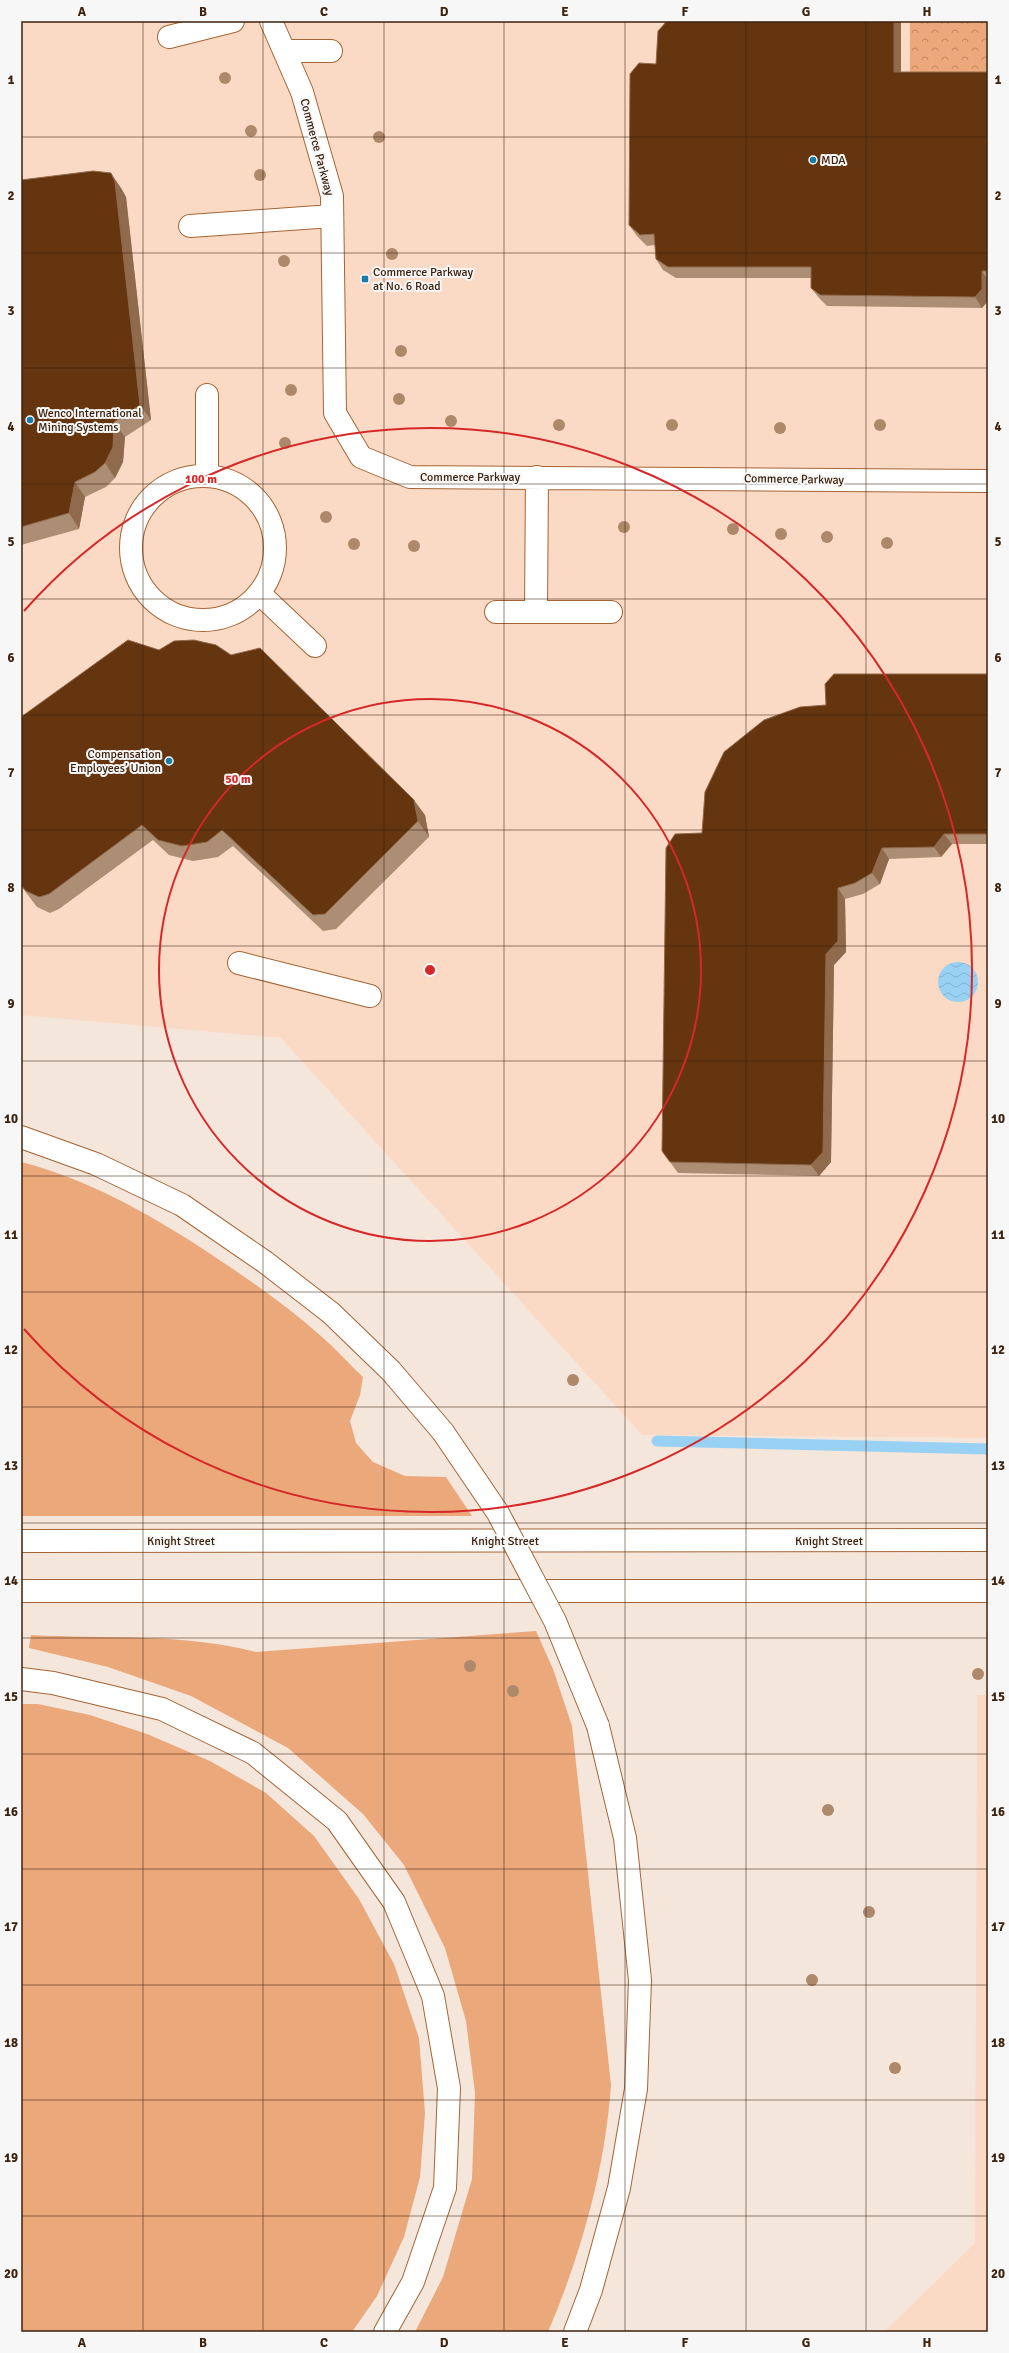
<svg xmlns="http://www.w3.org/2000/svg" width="1009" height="2353" font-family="Signika,sans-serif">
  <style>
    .built { fill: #fbdac5 }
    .grass { fill: #eaa87b }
    .forest { fill: url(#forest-crowns) }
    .water { fill: url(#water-waves) }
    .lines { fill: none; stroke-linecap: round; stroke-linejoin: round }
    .stream { stroke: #98d1f3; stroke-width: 11 }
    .minor-casing { stroke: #a56434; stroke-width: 24 }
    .highway-casing { stroke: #a56434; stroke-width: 24 }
    .minor { stroke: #fff; stroke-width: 22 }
    .highway { stroke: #fff; stroke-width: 22 }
    .highway-bridge-casing { stroke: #a56434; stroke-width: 24; stroke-linecap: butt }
    .highway-bridge { stroke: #fff; stroke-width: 22 }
    .tree { fill: #ad886b }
    .wall { fill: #ac8e75 }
    .shaded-wall { fill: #906a4c }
    .building { fill: #64350e; stroke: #906a4c }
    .grid { fill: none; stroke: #3d220e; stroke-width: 1; stroke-opacity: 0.55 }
    .ring { fill: none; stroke: #d62828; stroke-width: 2 }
    .poi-dot { fill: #1c7aa7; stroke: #f7f7f7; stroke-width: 1.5 }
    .labels { text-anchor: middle; stroke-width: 4; stroke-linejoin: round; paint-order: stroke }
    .street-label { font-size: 12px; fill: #3d220e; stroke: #f7f7f7 }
    .poi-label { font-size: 12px; fill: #3d220e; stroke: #f7f7f7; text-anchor: start }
    .centre { fill: #d62828; stroke: #f7f7f7; stroke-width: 2 }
    .ring-label { font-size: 12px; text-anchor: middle; font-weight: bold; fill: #d62828; stroke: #f7f7f7; stroke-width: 4; stroke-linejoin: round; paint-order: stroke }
    .neatline { fill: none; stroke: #3d220e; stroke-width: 1.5 }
    .grid-label { font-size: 13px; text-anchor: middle; font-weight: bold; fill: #3d220e }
  </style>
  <defs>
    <pattern id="forest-crowns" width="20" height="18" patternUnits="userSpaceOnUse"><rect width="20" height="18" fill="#eaa87b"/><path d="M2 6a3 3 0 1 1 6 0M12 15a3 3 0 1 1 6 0" fill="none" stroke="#bf8863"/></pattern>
    <pattern id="water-waves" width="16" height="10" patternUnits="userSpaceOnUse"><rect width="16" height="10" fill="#98d1f3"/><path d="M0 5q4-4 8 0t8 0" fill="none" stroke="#84b3cf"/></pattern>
  </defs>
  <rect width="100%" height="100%" fill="#f5e6dc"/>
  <path class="built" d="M 21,21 L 988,21 L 988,1438 L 642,1435 L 281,1038 L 21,1015 Z
    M 977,1695 L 988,1695 L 988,2332 L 884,2332 L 975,2243 Z"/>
  <path class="grass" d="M 21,1162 C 87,1179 146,1212 203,1249 C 244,1276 285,1304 322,1337 C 336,1349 349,1364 363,1377 L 360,1395 L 350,1421 L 356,1443 L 373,1462 L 405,1476 L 446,1477 L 472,1516 L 21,1516 Z
    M 536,1631 L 553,1669 L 572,1726 L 611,2085 C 605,2170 581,2254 548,2332 L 415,2332 L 443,2277 L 472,2179 L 475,2093 L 466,2021 L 445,1948 L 404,1865 L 363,1814 L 288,1748 L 191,1696 L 108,1667 L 29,1648 L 31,1635 C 105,1639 184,1633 256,1652 Z
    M 21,1704 L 38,1704 L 90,1715 L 147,1734 L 210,1761 L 266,1793 L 314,1836 L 359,1899 L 394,1964 L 419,2038 L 425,2113 L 420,2177 L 404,2237 L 377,2296 L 352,2332 L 21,2332 Z"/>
  <path class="forest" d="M 910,21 L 988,21 L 988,74 L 910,74 Z"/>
  <path class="water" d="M938 982a20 20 0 1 1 40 0a20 20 0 1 1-40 0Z"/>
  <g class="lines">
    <path class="stream" d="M 657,1441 L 988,1449"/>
    <g class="minor-casing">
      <path id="minor" d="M 271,21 L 302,92 L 332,196 L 335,413 L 361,457 L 410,477 L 988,481
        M 169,37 L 233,21
        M 284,51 L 331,51
        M 190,226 L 332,216
        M 207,395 L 207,475
        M131 548a72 72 0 1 1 144 0a72 72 0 1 1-144 0Z
        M 537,477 L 536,612 L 611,612
        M 259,593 L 315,646
        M 496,612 L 536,612
        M 239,963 L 370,996"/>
    </g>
    <g class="highway-casing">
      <path id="highway" d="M 21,1137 L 96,1164 L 182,1205 L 265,1262 L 331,1313 L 391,1371 L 443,1432
        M 21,1541 L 988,1540
        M 21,1591 L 988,1591
        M 21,1679 L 53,1683 L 162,1709 L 253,1753 L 337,1821 L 394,1902 L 433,1996 L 449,2088 L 445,2188 L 413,2282 L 385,2332
        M 575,2332 L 591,2290 L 619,2188 L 636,2089 L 640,1980 L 625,1838 L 598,1726"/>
    </g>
    <use href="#minor" class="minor"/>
    <use href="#highway" class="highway"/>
    <g class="highway-bridge-casing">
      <path id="highway-bridge" d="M 443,1432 L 498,1513 L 555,1621 L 598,1726"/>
    </g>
    <use href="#highway-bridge" class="highway-bridge"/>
  </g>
  <g class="tree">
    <circle cx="225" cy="78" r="6"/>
    <circle cx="251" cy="131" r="6"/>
    <circle cx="379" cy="137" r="6"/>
    <circle cx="260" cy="175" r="6"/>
    <circle cx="392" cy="254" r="6"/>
    <circle cx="284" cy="261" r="6"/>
    <circle cx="401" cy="351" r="6"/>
    <circle cx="291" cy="390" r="6"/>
    <circle cx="399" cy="399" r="6"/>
    <circle cx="451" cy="421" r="6"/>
    <circle cx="559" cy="425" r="6"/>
    <circle cx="672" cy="425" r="6"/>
    <circle cx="880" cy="425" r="6"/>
    <circle cx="780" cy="428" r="6"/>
    <circle cx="285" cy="443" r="6"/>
    <circle cx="326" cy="517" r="6"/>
    <circle cx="624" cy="527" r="6"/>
    <circle cx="733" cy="529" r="6"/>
    <circle cx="781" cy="534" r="6"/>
    <circle cx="827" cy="537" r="6"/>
    <circle cx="887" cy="543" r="6"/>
    <circle cx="354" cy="544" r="6"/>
    <circle cx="414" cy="546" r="6"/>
    <circle cx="573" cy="1380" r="6"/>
    <circle cx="470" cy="1666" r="6"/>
    <circle cx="978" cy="1674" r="6"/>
    <circle cx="513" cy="1691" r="6"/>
    <circle cx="828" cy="1810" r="6"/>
    <circle cx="869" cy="1912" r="6"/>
    <circle cx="812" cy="1980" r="6"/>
    <circle cx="895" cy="2068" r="6"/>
  </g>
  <path class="wall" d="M 901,21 L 901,72 L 988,72 L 988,301 L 982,308 L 827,306 L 819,298 L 811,288 L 811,278 L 676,278 L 663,270 L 656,259 L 655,245 L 647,246 L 637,236 L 629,225 L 656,64 Z
    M 21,180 L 121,188 L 126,197 L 151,420 L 125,437 L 123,462 L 115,478 L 106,487 L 85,497 L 79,529 L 21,545 Z
    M 988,674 L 988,844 L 952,844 L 941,857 L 889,859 L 880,884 L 863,894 L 845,899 L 846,952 L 834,965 L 831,1162 L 819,1176 L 678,1173 L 662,1151 L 702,833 L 826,705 Z
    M 21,717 L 425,815 L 429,837 L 336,929 L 323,931 L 233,846 L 218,857 L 193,861 L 169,855 L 153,840 L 59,909 L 50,913 L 37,907 L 21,886 Z"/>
  <path class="shaded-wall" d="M 894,21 L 901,21 L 901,83 L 894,72 Z
    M 111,173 L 121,188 L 126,197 L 151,420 L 140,405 Z
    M 982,271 L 988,280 L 988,301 L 982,308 L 975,297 Z
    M 114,422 L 125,437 L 123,462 L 115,478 L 105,463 Z
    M 75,482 L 85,497 L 79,529 L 69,513 Z
    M 414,800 L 425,815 L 429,837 L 418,821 Z
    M 944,834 L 952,844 L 941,857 L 934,847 Z
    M 882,848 L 889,859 L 880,884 L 872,873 Z
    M 838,888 L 845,899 L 846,952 L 834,965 L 831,1162 L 819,1176 L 811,1165 L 826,954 Z"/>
  <path class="building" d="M 667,21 L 894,21 L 894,72 L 988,72 L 988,271 L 982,271 L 982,289 L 975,297 L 820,295 L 811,288 L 811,267 L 668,267 L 656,259 L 654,234 L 640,235 L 629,225 L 630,74 L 639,63 L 656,64 L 658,31 Z
    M 93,171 L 111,173 L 115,182 L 140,405 L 114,422 L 113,447 L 105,463 L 95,472 L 75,482 L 69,513 L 21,527 L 21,180 Z
    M 128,640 L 159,650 L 174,641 L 194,640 L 216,645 L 231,655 L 260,648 L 414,800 L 418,821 L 325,914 L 313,915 L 222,830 L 207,842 L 182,846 L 158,840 L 142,825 L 49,894 L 39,897 L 26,891 L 21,885 L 21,717 Z
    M 834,674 L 988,674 L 988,834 L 944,834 L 934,847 L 882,848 L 872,873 L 855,883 L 838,888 L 838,941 L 826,954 L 823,1152 L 811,1165 L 670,1162 L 662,1151 L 666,848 L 675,834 L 702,833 L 705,792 L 724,752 L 764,720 L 800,707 L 826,705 L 825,684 Z"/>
  <path class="grid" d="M 143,21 L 143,2332M 263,21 L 263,2332M 384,21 L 384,2332M 504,21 L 504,2332M 625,21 L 625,2332M 746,21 L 746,2332M 866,21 L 866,2332M 21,137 L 988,137M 21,253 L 988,253M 21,368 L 988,368M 21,484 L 988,484M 21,599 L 988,599M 21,715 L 988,715M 21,830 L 988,830M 21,946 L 988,946M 21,1061 L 988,1061M 21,1176 L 988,1176M 21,1292 L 988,1292M 21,1407 L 988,1407M 21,1523 L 988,1523M 21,1638 L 988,1638M 21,1754 L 988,1754M 21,1869 L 988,1869M 21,1985 L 988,1985M 21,2100 L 988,2100M 21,2216 L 988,2216"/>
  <g class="ring">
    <circle cx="430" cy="970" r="271"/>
    <path d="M24 611A542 542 0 1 1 24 1329"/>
  </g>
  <g class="poi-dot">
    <circle cx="813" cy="160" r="4"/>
    <rect x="361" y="275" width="8" height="8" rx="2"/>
    <circle cx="30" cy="420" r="4"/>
    <circle cx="169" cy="761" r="4"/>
  </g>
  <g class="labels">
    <g class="street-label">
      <text transform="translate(317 147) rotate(75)" y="4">Commerce Parkway</text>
      <text x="470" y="481">Commerce Parkway</text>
      <text transform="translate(794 479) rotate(1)" y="4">Commerce Parkway</text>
      <text x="181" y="1545">Knight Street</text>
      <text x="505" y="1545">Knight Street</text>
      <text x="829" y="1545">Knight Street</text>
    </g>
    <g class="poi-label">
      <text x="821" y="164">MDA</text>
      <text x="373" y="276">Commerce Parkway<tspan x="373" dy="14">at No. 6 Road</tspan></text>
      <text x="38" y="417">Wenco International<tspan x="38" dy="14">Mining Systems</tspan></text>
      <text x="161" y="758" text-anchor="end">Compensation<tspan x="161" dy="14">Employees’ Union</tspan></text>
    </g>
  </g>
  <circle cx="430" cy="970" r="6" class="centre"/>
  <g class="ring-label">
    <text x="201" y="483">100 m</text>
    <text x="238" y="783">50 m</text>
  </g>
  <rect width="1009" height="2353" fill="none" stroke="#f7f7f7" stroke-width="44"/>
  <rect x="22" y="22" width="965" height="2309" class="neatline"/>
  <g class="grid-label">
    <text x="82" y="16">A</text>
    <text x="203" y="16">B</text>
    <text x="324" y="16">C</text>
    <text x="444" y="16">D</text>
    <text x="565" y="16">E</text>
    <text x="685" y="16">F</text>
    <text x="806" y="16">G</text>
    <text x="927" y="16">H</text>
    <text x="11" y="84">1</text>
    <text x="998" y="84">1</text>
    <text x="11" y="200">2</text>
    <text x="998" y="200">2</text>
    <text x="11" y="315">3</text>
    <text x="998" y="315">3</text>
    <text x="11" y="431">4</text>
    <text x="998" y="431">4</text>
    <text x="11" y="546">5</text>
    <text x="998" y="546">5</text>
    <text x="11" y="662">6</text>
    <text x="998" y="662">6</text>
    <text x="11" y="777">7</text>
    <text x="998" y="777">7</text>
    <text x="11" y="892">8</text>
    <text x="998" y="892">8</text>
    <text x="11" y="1008">9</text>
    <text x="998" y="1008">9</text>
    <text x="11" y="1123">10</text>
    <text x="998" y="1123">10</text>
    <text x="11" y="1239">11</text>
    <text x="998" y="1239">11</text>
    <text x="11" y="1354">12</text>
    <text x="998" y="1354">12</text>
    <text x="11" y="1470">13</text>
    <text x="998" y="1470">13</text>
    <text x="11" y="1585">14</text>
    <text x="998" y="1585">14</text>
    <text x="11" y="1701">15</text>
    <text x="998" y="1701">15</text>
    <text x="11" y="1816">16</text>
    <text x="998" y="1816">16</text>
    <text x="11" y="1931">17</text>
    <text x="998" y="1931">17</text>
    <text x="11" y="2047">18</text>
    <text x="998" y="2047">18</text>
    <text x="11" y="2162">19</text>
    <text x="998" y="2162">19</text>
    <text x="11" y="2278">20</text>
    <text x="998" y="2278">20</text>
    <text x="82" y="2347">A</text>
    <text x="203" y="2347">B</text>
    <text x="324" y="2347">C</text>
    <text x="444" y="2347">D</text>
    <text x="565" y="2347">E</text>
    <text x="685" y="2347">F</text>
    <text x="806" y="2347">G</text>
    <text x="927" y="2347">H</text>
  </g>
</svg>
